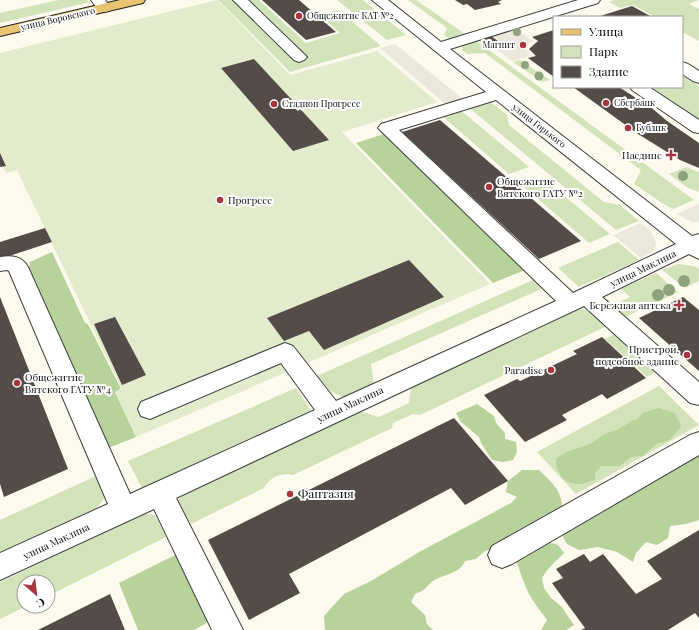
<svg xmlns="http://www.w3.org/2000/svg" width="699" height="630" font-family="'Playfair Display',serif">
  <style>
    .green { fill: #d2e3ba }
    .forest { fill: #b7d29b }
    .pitch { fill: #e2ebcb }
    .plaza { fill: #ece7dd }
    .building { fill: #534c49 }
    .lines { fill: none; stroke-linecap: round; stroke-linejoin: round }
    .minor-casing { stroke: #3f3f3f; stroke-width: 2 }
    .major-casing { stroke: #1d1d1d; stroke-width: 2 }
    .minor { fill: #fff; fill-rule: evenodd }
    .major { fill: #e9c470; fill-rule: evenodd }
    .tree { fill: #8ea27e }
    .poi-dot { fill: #ab3441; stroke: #fff; stroke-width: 1.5 }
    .labels { text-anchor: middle; stroke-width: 4; stroke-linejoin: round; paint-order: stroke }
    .far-poi-label { font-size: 9px; fill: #0c0c0c; stroke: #fff; text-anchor: start }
    .far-street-label { font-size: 9px; fill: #0c0c0c; stroke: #fff }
    .poi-label { font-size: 10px; fill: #0c0c0c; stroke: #fff; text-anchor: end }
    .street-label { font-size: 10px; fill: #0c0c0c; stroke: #fff }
    .near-poi-label { font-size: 12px; fill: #0c0c0c; stroke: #fff; text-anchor: start }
  </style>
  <rect width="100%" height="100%" fill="#fdf9ec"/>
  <path class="green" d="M 59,0 L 87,0 L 91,2 L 0,23 L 0,13 Z
    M 218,0 L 259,0 L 306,43 L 340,33 L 320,15 L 338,10 L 381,46 L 290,72 Z
    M 337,0 L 363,0 L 406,35 L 387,40 Z
    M 408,0 L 416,0 L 468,36 L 450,40 L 444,35 L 447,28 Z
    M 614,0 L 699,0 L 689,4 L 699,9 L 699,41 L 682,32 L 682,17 L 655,17 L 633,5 L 620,8 L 609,2 Z
    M 475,40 L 694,200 L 673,209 L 662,203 L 634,184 L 641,170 L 485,53 L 467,54 L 462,50 L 462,46 Z
    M 520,60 L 550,80 L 542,82 L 513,62 Z
    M 682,75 L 699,86 L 699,125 L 643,87 L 682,87 Z
    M 488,100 L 507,115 L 509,125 L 604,202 L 620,205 L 639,221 L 616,230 L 467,106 Z
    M 459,109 L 529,167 L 509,174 L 441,115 Z
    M 686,167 L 699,172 L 699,192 L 688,188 L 669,174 Z
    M 543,178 L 610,234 L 589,243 L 523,186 Z
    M 618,242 L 639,260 L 579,287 L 558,268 Z
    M 678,264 L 694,266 L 699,269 L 699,281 L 685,288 L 662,270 Z
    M 656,273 L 678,292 L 621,319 L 597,301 L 605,297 L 614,305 L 630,297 L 621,289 Z
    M 537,278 L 546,287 L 371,364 L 374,385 L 345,398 L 330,391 L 317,376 Z
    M 582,309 L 592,312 L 607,326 L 420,415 L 413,414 L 393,423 L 392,428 L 293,475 C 281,472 270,477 264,488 L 191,524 L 178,501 L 181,497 L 359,411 L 379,417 L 409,403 L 411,388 L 576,310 Z
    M 617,333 L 659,370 L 647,377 L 605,339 Z
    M 659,386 L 699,425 L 576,494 L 537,452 Z
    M 296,388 L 311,410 L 142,488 L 128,461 Z
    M 96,476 L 106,496 L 94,512 L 0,555 L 0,520 Z
    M 145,514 L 155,515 L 166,537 L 48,596 L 48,582 L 24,582 L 24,606 L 27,606 L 0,619 L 0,582 Z"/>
  <path class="forest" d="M 387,133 L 530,268 L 493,283 L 356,143 Z
    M 52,252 L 85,323 L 88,324 L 121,389 L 115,392 L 136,437 L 106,449 L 28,278 L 30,262 Z
    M 477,404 L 494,416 L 496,423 L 505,433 L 505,439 L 516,442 L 517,452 L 513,460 L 503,462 L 492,460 L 481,443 L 479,437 L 461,422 L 456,413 Z
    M 659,408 L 675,413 L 681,426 L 670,440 L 656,444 L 643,456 L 631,457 L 620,466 L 601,466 L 595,473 L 595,480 C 590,481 584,484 579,484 C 564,485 555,472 556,458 L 567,452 L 590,444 L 605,434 L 619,429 L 633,420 L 637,420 L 642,413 Z
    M 699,449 L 699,520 L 686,524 L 670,526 L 668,538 L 657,545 L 646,542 L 636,553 L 633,562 L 617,552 L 598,547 L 579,550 L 567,544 L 560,531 Z
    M 522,470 L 539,470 C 550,481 562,490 562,506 L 552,514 L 544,515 L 535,525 L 523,527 L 523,531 L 514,537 L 505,539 L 496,548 L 485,551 L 476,559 L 465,561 C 459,575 445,573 433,581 C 425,587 428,589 415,594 L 411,602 L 425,615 L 427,624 L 433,630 L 325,630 L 324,616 L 344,594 L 371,581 L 421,551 L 511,503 L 517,497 L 506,492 L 508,481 Z
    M 548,542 L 558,545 L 564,553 L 547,570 L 542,578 L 544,588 L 551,598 L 561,606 L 574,625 L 566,630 L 541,630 L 547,620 C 539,609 530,598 525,585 C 521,577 520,569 516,561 Z
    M 181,552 L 214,619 L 194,630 L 138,630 L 119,583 Z"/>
  <path class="pitch" d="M 217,0 L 290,75 L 377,51 L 437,102 L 342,132 L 490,284 L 136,437 L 115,392 L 121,388 L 17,170 L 6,173 L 3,166 L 6,165 L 0,153 L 0,53 Z"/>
  <path class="plaza" d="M 514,28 L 533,41 L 528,44 L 526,48 L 530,56 L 512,61 L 496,49 L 507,46 L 492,35 Z
    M 395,44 L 467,102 L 450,108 L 380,48 Z
    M 699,204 L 699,222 L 692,222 L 676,214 Z
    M 641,223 L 650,230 L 656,243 L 654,251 L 641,258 L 613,235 Z"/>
  <path class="building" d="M 262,0 L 299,0 L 336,32 L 306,40 Z
    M 455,0 L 502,0 L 498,2 L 501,4 L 475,10 L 467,4 L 463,5 Z
    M 632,6 L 652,17 L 597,17 Z
    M 554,30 L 554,77 L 528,58 L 536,56 L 529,49 L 538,41 L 532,37 Z
    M 491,36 L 505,46 L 496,48 L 482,39 Z
    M 254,59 L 329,140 L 293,151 L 221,68 Z
    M 573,87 L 619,87 L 653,109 L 667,121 L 699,143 L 699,168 L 680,160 L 638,134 Z
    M 440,120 L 581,241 L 539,259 L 402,132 Z
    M 0,153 L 6,166 L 0,167 Z
    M 45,228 L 52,242 L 0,259 L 0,242 Z
    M 409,260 L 444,297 L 324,350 L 309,331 L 284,341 L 267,318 Z
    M 0,297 L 68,469 L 4,497 L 0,484 Z
    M 683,297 L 699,310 L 699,371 L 639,318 Z
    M 115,317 L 146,375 L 122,385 L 94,324 Z
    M 602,337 L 646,378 L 607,399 L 602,394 L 562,415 L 567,420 L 525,442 L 484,395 L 517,379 L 520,381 L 577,354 L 573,351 Z
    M 454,418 L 508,481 L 465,505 L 451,488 L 289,574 L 300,593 L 249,620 L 208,540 Z
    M 699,530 L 699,618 L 695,613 L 668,630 L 581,630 L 585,628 L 552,583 L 563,578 L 556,569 L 584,554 L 590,562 L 603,554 L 636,594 L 662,579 L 647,561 Z
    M 110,594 L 125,630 L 38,630 Z"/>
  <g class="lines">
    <g class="minor-casing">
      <path id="minor" d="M 91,0 L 105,0 L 111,8 L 109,11 L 104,12 L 99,11 Z
        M 233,0 L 248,0 L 304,54 L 307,57 L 304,60 L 299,62 L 294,60 Z
        M 372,0 L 388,0 L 441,42 L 578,0 L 600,0 L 598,3 L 450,49 L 692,236 L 699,234 L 699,259 L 689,254 L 602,297 L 699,382 L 699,405 L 690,403 L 584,306 L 176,498 L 243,630 L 212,630 L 154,509 L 0,580 L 0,553 L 108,504 L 9,271 L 7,270 L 0,271 L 0,257 C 12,255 22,256 28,267 L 130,494 L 315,410 L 281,363 L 150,419 L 141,416 L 138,409 L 141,402 L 285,343 L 293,346 L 336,401 L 556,301 L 378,128 L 381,124 L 486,92 ZM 496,100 L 676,244 L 573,293 L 399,130 Z
        M 682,62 L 688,64 L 699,71 L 699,83 L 693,81 L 682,74 Z
        M 630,87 L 649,87 L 699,120 L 699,133 L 693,132 L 632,90 Z
        M 699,432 L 699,455 L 512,564 L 502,568 L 492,564 L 488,555 L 492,546 L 690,435 Z"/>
    </g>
    <g class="major-casing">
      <path id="major" d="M 120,0 L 145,0 L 143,3 L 0,36 L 0,28 Z"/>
    </g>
    <use href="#minor" class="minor"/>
    <use href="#major" class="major"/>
  </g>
  <g class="tree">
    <circle cx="517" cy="32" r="4"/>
    <circle cx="525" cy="65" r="4"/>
    <circle cx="539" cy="76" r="4.5"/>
    <circle cx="683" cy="176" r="5"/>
    <circle cx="684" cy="281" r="6"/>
    <circle cx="669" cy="290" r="6"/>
    <circle cx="658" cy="295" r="6"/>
  </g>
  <g class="poi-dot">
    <circle cx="299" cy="16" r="4"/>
    <circle cx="523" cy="45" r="4"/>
    <circle cx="606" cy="103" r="4"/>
    <circle cx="274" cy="104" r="4"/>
    <circle cx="628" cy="128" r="4"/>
    <path d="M669 149h4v4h4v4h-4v4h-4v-4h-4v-4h4z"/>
    <circle cx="489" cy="187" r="4"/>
    <circle cx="220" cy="200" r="4"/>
    <path d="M677 299h4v4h4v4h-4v4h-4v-4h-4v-4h4z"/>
    <circle cx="687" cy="355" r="4"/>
    <circle cx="551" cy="370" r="4"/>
    <circle cx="17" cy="383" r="4"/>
    <circle cx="290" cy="494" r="4"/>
  </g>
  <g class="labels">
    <g class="far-poi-label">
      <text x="307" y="19">Общежитие КАТ №2</text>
      <text x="515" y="48" text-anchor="end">Магнит</text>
      <text x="614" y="106">Сбербанк</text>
      <text x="282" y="107">Стадион Прогресс</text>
      <text x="636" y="131">Бублик</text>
    </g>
    <g class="far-street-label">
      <text transform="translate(58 19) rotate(-13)" y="3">улица Воровского</text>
      <text transform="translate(539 126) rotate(38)" y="3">улица Горького</text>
    </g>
    <g class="poi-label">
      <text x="662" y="159">Наедине</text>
      <text x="497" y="185" text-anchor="start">Общежитие<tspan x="497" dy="12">Вятского ГАТУ №2</tspan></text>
      <text x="228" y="204" text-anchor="start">Прогресс</text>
      <text x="671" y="309">Бережная аптека</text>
      <text x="679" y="353">Пристрой,<tspan x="679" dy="12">подсобное здание</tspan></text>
      <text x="543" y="374">Paradise</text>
      <text x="25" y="381" text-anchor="start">Общежитие<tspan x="25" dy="12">Вятского ГАТУ №4</tspan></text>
    </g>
    <g class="street-label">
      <text transform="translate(643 268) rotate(-26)" y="4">улица Маклина</text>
      <text transform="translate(350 404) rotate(-25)" y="4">улица Маклина</text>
      <text transform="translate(56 541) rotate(-25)" y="4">улица Маклина</text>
    </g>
    <g class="near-poi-label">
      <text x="298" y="498">Фантазия</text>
    </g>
  </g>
  <rect x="553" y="16" width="130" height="72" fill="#ffffff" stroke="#9e9e9e"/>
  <rect x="561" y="29" width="20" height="6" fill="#e9c470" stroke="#9e9e9e"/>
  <text x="589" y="36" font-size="12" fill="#0c0c0c">Улица</text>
  <rect x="561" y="46" width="20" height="12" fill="#d2e3ba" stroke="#9e9e9e"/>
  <text x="589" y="56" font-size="12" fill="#0c0c0c">Парк</text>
  <rect x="561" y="66" width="20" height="12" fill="#534c49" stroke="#9e9e9e"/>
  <text x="589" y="76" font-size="12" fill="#0c0c0c">Здание</text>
  <g transform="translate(36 594) rotate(152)"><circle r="19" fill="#ffffff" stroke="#9e9e9e"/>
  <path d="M0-3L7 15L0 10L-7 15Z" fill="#ab3441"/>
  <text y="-6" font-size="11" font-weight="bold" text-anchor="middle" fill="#0c0c0c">С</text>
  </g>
</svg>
